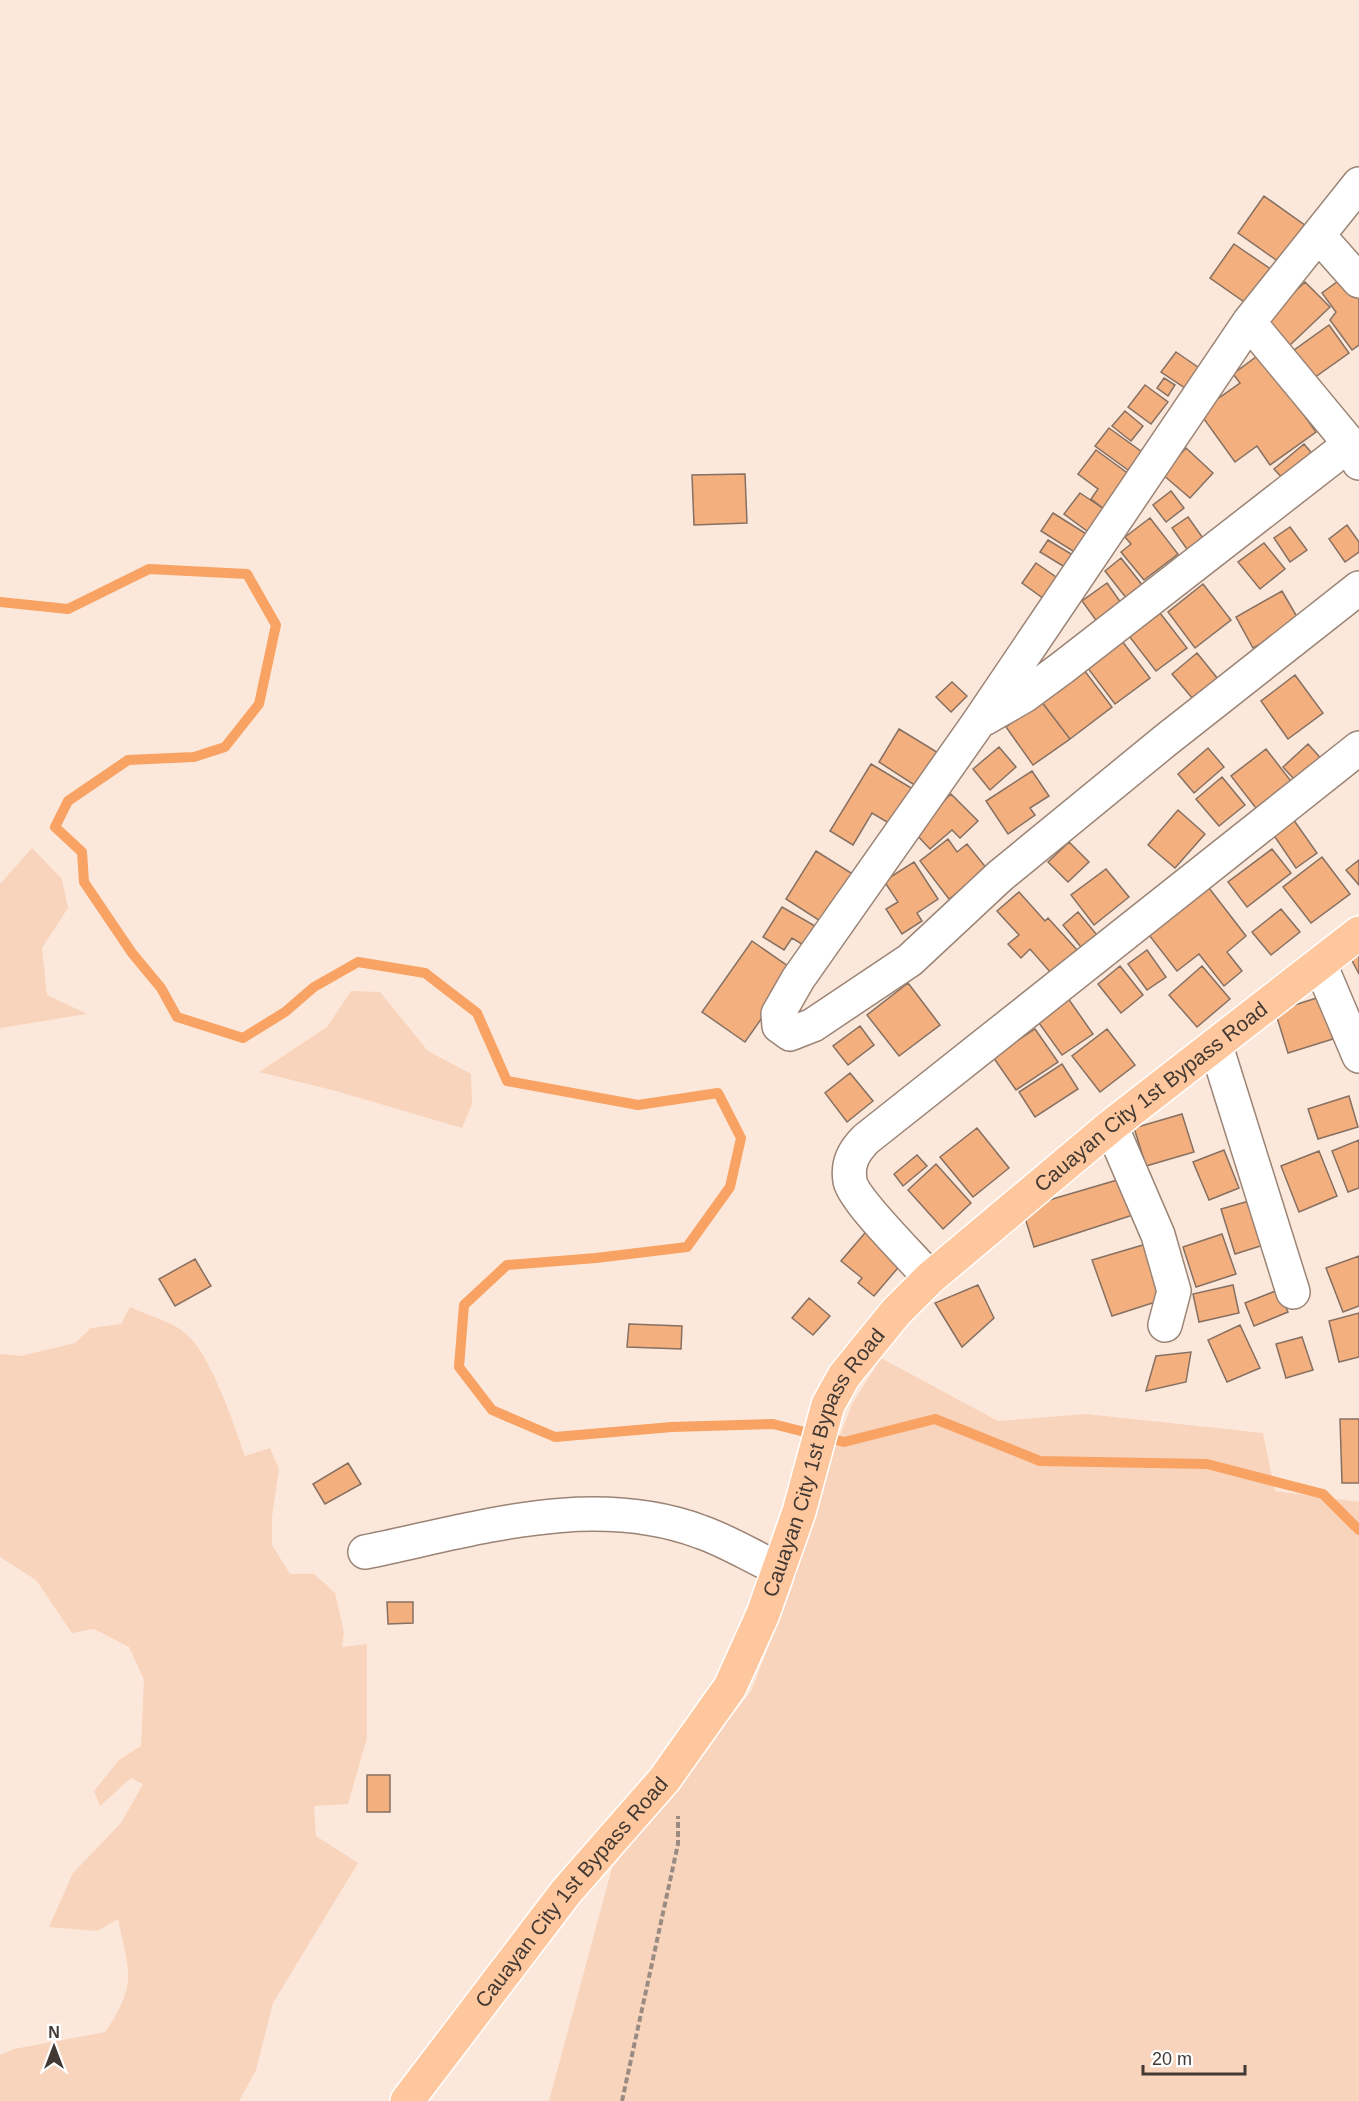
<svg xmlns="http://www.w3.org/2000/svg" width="1359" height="2101" font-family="Helvetica,sans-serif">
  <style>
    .green { fill: #f9d4bc }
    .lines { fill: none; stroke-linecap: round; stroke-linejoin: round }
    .stream { stroke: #f8a264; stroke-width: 10 }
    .building { fill: #f4af7f; stroke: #867061; stroke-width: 1.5 }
    .minor-casing { stroke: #9b8475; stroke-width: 36 }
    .major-casing { stroke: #fff; stroke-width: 36 }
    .path { stroke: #9b8c83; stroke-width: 4; stroke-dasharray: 6 3; stroke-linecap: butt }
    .minor { stroke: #fff; stroke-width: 33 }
    .major { stroke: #fec79e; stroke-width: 33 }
    .labels { text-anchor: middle; stroke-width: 4.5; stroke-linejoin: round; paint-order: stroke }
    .street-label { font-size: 21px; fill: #433933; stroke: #fff }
  </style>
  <rect width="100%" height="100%" fill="#fce8db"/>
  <path class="green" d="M 32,848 L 62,879 L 68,908 L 42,948 L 47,995 L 87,1014 L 0,1028 L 0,884 Z
    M 351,991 L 380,992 L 428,1051 L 471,1074 L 472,1104 L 462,1128 L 336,1091 L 259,1072 L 327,1027 Z
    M 130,1307 C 147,1315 170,1321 184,1332 C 210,1351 234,1425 245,1456 L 270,1448 L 279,1469 L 272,1517 L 272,1545 L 290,1574 L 314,1574 L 335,1593 L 344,1632 L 342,1647 L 367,1644 L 367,1738 L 348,1804 L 314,1806 L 316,1836 L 358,1863 L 273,2003 L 256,2070 L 239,2101 L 0,2101 L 0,2055 L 14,2049 L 105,2032 C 138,1984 129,1972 118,1919 L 97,1931 L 49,1927 L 73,1873 L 121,1823 L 143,1784 L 131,1778 L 100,1806 L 94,1791 L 119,1760 L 141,1746 L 144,1680 L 129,1647 L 94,1629 L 72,1633 L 36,1580 L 0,1557 L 0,1354 L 21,1356 L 75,1343 L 91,1328 L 121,1324 Z
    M 881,1358 L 998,1421 L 1086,1414 L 1263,1433 L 1275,1491 L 1359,1502 L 1359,2101 L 549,2101 L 612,1868 L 751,1691 L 792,1587 L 828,1467 L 852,1404 Z"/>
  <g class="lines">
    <path class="stream" d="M 0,602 L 68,609 L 149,569 L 247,574 L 276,625 L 259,704 L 225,747 L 194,757 L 128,760 L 68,801 L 55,827 L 82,852 L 84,882 L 132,953 L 161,988 L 177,1017 L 243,1038 L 285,1012 L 314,987 L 358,962 L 425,973 L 477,1013 L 507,1081 L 638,1105 L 718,1093 L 741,1138 L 730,1187 L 687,1247 L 596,1258 L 507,1265 L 464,1305 L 459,1367 L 492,1410 L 555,1437 L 672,1427 L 773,1424 L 844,1442 L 935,1419 L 1040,1461 L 1207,1464 L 1323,1494 L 1359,1530"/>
  </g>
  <path class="building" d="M 1264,196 L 1306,226 L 1279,262 L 1238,233 Z
    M 1234,244 L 1275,272 L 1250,306 L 1210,278 Z
    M 1345,276 L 1359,295 L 1359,345 L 1352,350 L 1330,320 L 1336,312 L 1322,293 Z
    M 1305,282 L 1330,307 L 1289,346 L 1265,320 Z
    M 1329,325 L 1349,353 L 1311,380 L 1290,353 Z
    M 1176,352 L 1208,374 L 1194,394 L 1161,372 Z
    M 1260,354 L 1316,432 L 1270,465 L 1257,446 L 1235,462 L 1199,412 L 1240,383 L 1233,374 Z
    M 1164,378 L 1175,385 L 1168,396 L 1157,388 Z
    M 1145,385 L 1168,402 L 1151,424 L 1128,407 Z
    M 1125,411 L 1143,426 L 1131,441 L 1112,426 Z
    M 1109,428 L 1142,452 L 1128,470 L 1095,446 Z
    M 1304,444 L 1315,457 L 1286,482 L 1274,469 Z
    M 1186,448 L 1213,473 L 1190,498 L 1162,474 Z
    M 1096,450 L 1137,480 L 1111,514 L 1091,499 L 1098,489 L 1078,474 Z
    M 745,474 L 747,523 L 694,525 L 692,475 Z
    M 1171,491 L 1184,508 L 1166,522 L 1153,505 Z
    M 1080,493 L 1107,511 L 1091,534 L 1064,514 Z
    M 1053,513 L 1096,540 L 1084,558 L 1041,531 Z
    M 1188,517 L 1210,548 L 1194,559 L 1172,528 Z
    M 1150,518 L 1178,554 L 1144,580 L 1121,552 L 1131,544 L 1125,537 Z
    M 1347,525 L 1359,542 L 1359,552 L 1345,562 L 1329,539 Z
    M 1290,527 L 1307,550 L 1290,562 L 1274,538 Z
    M 1048,540 L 1076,557 L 1068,569 L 1040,552 Z
    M 1264,543 L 1285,569 L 1260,589 L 1238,562 Z
    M 1121,558 L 1143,586 L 1127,599 L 1105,571 Z
    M 1036,563 L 1066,584 L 1051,604 L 1022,583 Z
    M 1107,583 L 1126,610 L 1101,627 L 1082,601 Z
    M 1203,584 L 1231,620 L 1195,648 L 1168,612 Z
    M 1282,591 L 1300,622 L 1253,648 L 1236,617 Z
    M 1160,613 L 1187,648 L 1156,671 L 1129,636 Z
    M 1122,641 L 1150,678 L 1115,704 L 1087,667 Z
    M 1197,653 L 1218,679 L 1193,699 L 1172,674 Z
    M 1084,670 L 1112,707 L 1070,739 L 1041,701 Z
    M 1295,675 L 1323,713 L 1288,739 L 1261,701 Z
    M 952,682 L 967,696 L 951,712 L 936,697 Z
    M 1041,701 L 1070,739 L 1033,765 L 1006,727 Z
    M 899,729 L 940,754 L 919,788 L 879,762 Z
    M 1308,744 L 1326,764 L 1301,787 L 1283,767 Z
    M 999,747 L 1016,767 L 990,790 L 973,769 Z
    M 1208,748 L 1224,767 L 1194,793 L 1178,774 Z
    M 1266,749 L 1294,785 L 1259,812 L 1231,776 Z
    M 871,764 L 918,792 L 897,828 L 872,813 L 853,845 L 830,831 Z
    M 1032,771 L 1049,796 L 1030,808 L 1035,815 L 1008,834 L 986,801 Z
    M 1222,777 L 1245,805 L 1219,826 L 1196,799 Z
    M 951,794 L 978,821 L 960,838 L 952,830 L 930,849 L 913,831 Z
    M 1178,810 L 1205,834 L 1175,868 L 1148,845 Z
    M 1293,819 L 1317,853 L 1296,868 L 1273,834 Z
    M 948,839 L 957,852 L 967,844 L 988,870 L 949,899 L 920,861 Z
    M 1069,842 L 1089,862 L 1068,882 L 1048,862 Z
    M 1272,849 L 1291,873 L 1247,907 L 1228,882 Z
    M 816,851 L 859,878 L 828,926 L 786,899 Z
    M 1322,857 L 1350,894 L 1311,923 L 1283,887 Z
    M 1359,860 L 1359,885 L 1346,870 Z
    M 914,862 L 938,899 L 917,913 L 922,921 L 902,934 L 886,909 L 898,902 L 884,881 Z
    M 1106,869 L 1129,897 L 1094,925 L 1071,895 Z
    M 1209,888 L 1246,936 L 1227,952 L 1242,971 L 1224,986 L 1199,954 L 1177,971 L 1149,935 Z
    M 1019,892 L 1045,921 L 1048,918 L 1078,951 L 1052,974 L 1030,949 L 1021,958 L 1008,944 L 1019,935 L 997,911 Z
    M 782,907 L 822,930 L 810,949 L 792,938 L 784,950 L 763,937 Z
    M 1281,909 L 1300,932 L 1271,955 L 1252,932 Z
    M 1078,912 L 1097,935 L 1081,947 L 1063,925 Z
    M 752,941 L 795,971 L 745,1042 L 702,1012 Z
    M 1359,947 L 1359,974 L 1348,953 Z
    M 1147,950 L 1166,977 L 1147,990 L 1128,964 Z
    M 1120,966 L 1143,995 L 1121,1013 L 1098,984 Z
    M 1202,966 L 1230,999 L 1197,1027 L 1169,995 Z
    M 908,983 L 940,1025 L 899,1056 L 867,1015 Z
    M 1065,994 L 1093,1034 L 1062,1055 L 1034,1016 Z
    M 1320,997 L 1333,1039 L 1288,1053 L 1275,1011 Z
    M 860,1026 L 874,1045 L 848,1065 L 833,1046 Z
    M 1035,1029 L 1058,1062 L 1016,1090 L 993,1057 Z
    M 1107,1029 L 1135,1065 L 1100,1092 L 1072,1056 Z
    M 1062,1064 L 1078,1089 L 1035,1117 L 1019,1092 Z
    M 850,1073 L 873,1101 L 847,1122 L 825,1093 Z
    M 1349,1096 L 1358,1127 L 1318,1139 L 1308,1109 Z
    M 1182,1114 L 1194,1152 L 1146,1166 L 1134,1128 Z
    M 977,1128 L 1009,1168 L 973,1197 L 940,1157 Z
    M 1359,1140 L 1359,1188 L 1348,1192 L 1332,1151 Z
    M 1224,1150 L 1239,1188 L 1209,1200 L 1193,1162 Z
    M 1319,1151 L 1337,1196 L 1299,1212 L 1281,1166 Z
    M 917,1155 L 927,1166 L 903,1186 L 894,1174 Z
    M 936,1164 L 971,1203 L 943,1229 L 908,1190 Z
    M 1124,1178 L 1136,1214 L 1034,1247 L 1022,1208 Z
    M 1256,1199 L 1270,1243 L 1235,1254 L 1221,1209 Z
    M 871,1226 L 908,1256 L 874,1296 L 858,1283 L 862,1278 L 841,1261 Z
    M 1222,1234 L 1236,1274 L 1196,1287 L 1183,1247 Z
    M 1153,1242 L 1168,1298 L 1112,1316 L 1092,1260 Z
    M 1359,1256 L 1359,1306 L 1343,1312 L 1326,1268 Z
    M 195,1259 L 211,1286 L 175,1306 L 159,1279 Z
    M 978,1285 L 994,1318 L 962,1347 L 935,1303 Z
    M 1233,1285 L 1239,1313 L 1199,1322 L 1193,1294 Z
    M 1278,1290 L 1288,1312 L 1254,1326 L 1245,1303 Z
    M 809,1298 L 830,1316 L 813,1335 L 792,1318 Z
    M 1359,1313 L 1359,1357 L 1339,1362 L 1329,1321 Z
    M 629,1324 L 682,1326 L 681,1349 L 627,1347 Z
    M 1240,1325 L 1260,1368 L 1227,1382 L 1208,1340 Z
    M 1302,1337 L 1313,1370 L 1286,1378 L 1276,1344 Z
    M 1191,1352 L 1186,1382 L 1146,1391 L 1156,1356 Z
    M 1340,1419 L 1359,1419 L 1359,1483 L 1342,1483 Z
    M 348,1463 L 361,1484 L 325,1504 L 313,1484 Z
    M 387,1602 L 413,1602 L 413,1623 L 388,1624 Z
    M 367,1775 L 390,1775 L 390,1812 L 367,1812 Z"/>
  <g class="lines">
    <g class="minor-casing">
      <path id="minor" d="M 1359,184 L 1249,322 L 978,723 L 798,979 L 778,1014 L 779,1026 L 790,1034 L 813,1025 L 910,960 L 1000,876 L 1166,740 L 1359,588
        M 1319,236 L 1359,281
        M 1249,322 L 1350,444 L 1359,463
        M 984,719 L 1024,696 L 1062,668 L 1350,444
        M 1320,964 L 1359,1056
        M 1216,1046 L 1293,1292
        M 1111,1126 L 1158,1235 L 1174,1291 L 1165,1325
        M 930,1278 C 914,1259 854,1201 850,1181 C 847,1163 854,1151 866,1139 L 1359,748
        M 365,1552 C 474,1530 591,1491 701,1532 C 727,1541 753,1557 779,1569"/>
    </g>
    <g class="major-casing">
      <g id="major">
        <path id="s1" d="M 407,2101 L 566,1892 L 664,1780 L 730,1687 L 763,1614 L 799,1512 L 828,1405 L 844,1376 L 896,1312 L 930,1278 L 1111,1126 L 1359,933"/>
      </g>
    </g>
    <path class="path" d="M 622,2101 L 678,1844 L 678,1816"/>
    <use href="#minor" class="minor"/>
    <use href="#major" class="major"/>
  </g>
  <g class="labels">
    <g class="street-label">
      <text dy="7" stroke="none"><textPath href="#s1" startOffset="1274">Cauayan City 1st Bypass Road</textPath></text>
      <text dy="7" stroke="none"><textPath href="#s1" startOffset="770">Cauayan City 1st Bypass Road</textPath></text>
      <text dy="7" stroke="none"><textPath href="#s1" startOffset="266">Cauayan City 1st Bypass Road</textPath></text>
    </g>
  </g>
  <g transform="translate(54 2047)" stroke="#ffffff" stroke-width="4.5" paint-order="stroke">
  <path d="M0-4.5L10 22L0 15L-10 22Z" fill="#433933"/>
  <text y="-9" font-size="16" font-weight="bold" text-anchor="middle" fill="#433933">N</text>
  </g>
  <path d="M1143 2065v9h102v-9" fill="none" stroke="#433933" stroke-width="3"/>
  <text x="1152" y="2065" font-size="18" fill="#433933" stroke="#ffffff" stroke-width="4.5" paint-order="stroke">20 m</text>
</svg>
